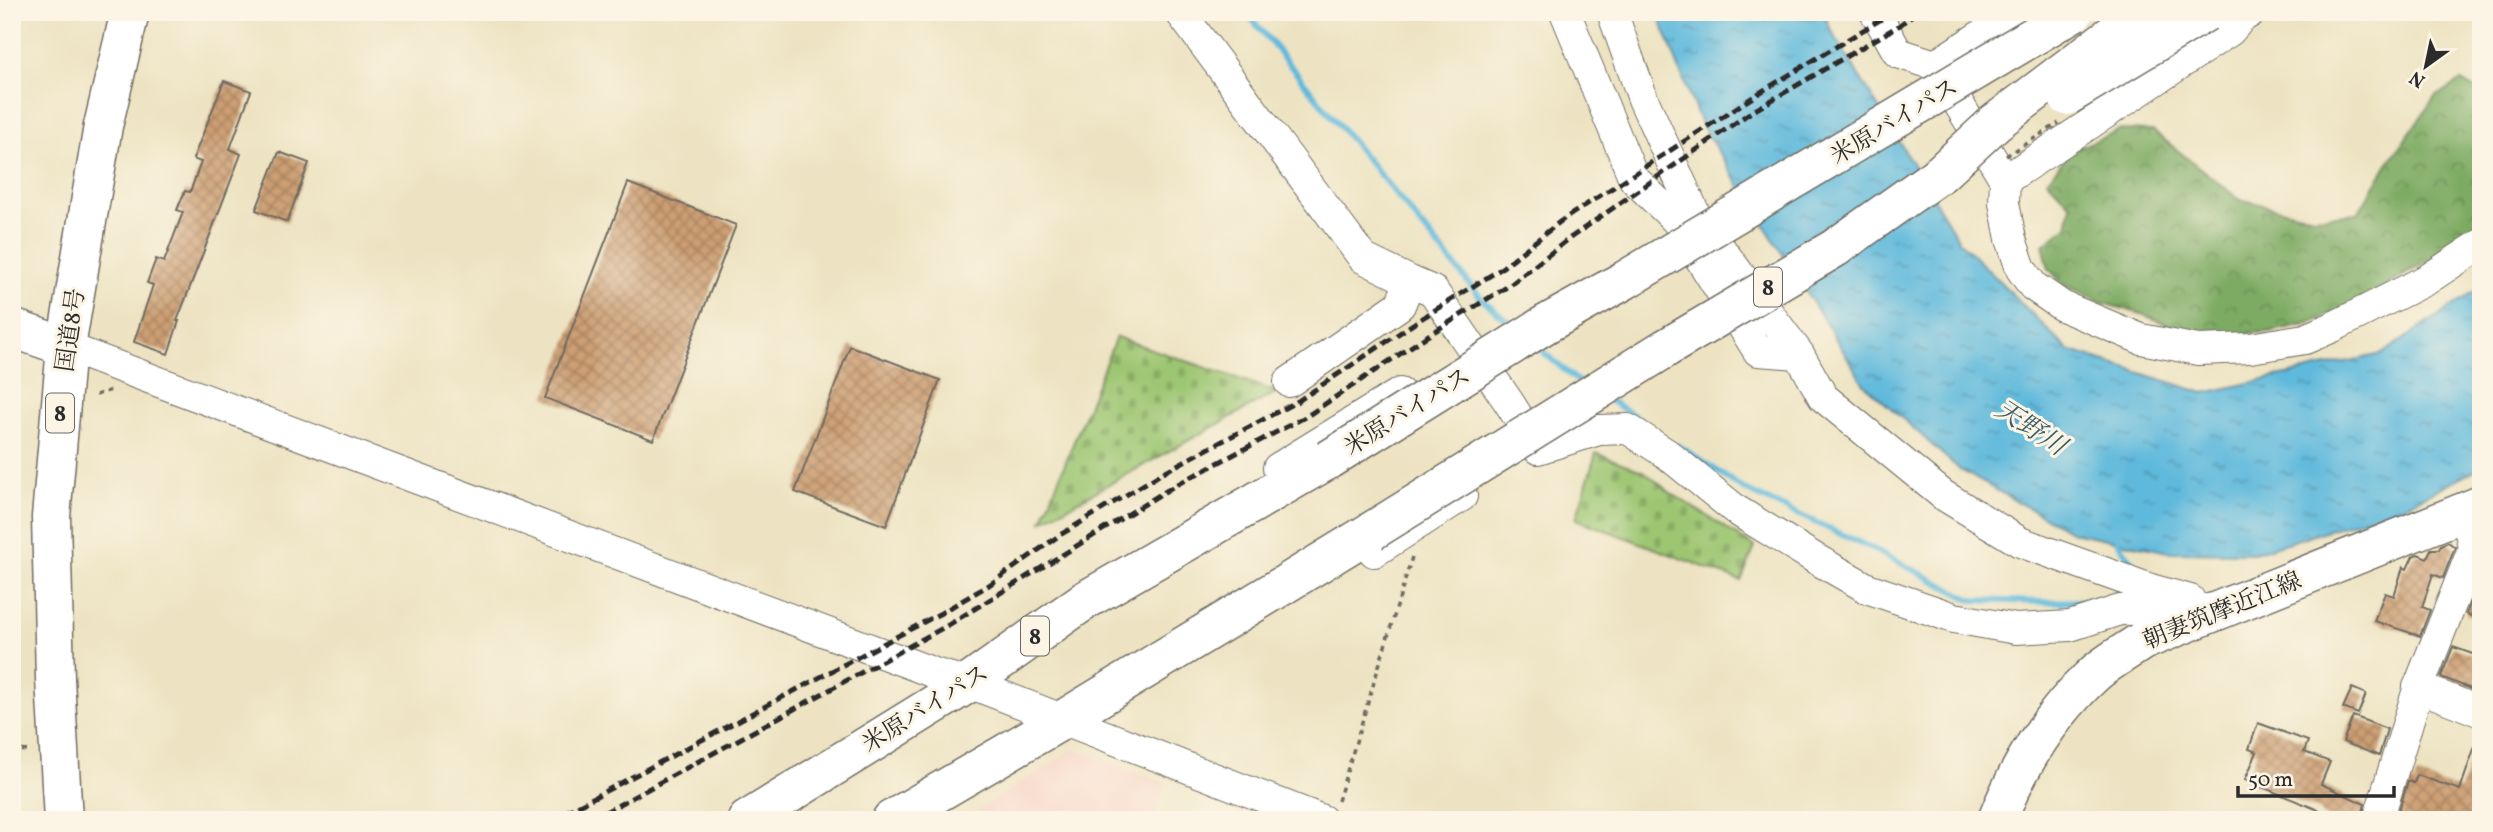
<svg xmlns="http://www.w3.org/2000/svg" width="2493" height="832" font-family="Vollkorn,'Noto Serif JP',serif">
  <style>
    .built { fill: #f6d2c4 }
    .forest { fill: url(#forest-crowns); stroke: #546b48; stroke-width: 2 }
    .cemetery { fill: url(#cemetery-stones); stroke: #64784e; stroke-width: 2 }
    .water { fill: url(#water-ripples); stroke: #447284; stroke-width: 2 }
    .lines { fill: none; stroke-linecap: round; stroke-linejoin: round }
    .stream { stroke: #5eb9dc; stroke-width: 6 }
    .building { fill: url(#building-cross-hatch) }
    .minor-casing { stroke: #6f6b60; stroke-width: 32 }
    .major-casing { stroke: #6f6b60; stroke-width: 41 }
    .highway-casing { stroke: #6f6b60; stroke-width: 41 }
    .path { stroke: #6f6b60; stroke-width: 3.5; stroke-dasharray: 5 5; stroke-linecap: butt }
    .minor { stroke: #fff; stroke-width: 30 }
    .major { stroke: #fff; stroke-width: 38 }
    .highway { stroke: #fff; stroke-width: 38 }
    .rail { stroke: #2b2b2b; stroke-width: 5; stroke-dasharray: 10 5; stroke-linecap: butt }
    .highway-bridge-casing { stroke: #6f6b60; stroke-width: 41; stroke-linecap: butt }
    .path-bridge { stroke: #6f6b60; stroke-width: 3.5; stroke-dasharray: 5 5; stroke-linecap: butt }
    .highway-bridge { stroke: #fff; stroke-width: 38 }
    .labels { text-anchor: middle; stroke-width: 6; stroke-linejoin: round; paint-order: stroke }
    .shield { fill: #fcf5e5; stroke: #6a6863; stroke-width: 2 }
    .shield-label { font-size: 23px; font-weight: bold; fill: #2b2b2b }
    .street-label { font-size: 24px; fill: #2b2b2b; stroke: #fcf5e5 }
    .water-label { font-size: 26px; font-style: italic; fill: #3d5d69; stroke: #fcf5e5 }
  </style>
  <defs>
    <pattern id="forest-crowns" width="20" height="18" patternUnits="userSpaceOnUse" patternTransform="scale(1.75)"><rect width="20" height="18" fill="#7eab64"/><path d="M2 6a3 3 0 1 1 6 0M12 15a3 3 0 1 1 6 0" fill="none" stroke="#678b53"/></pattern>
    <pattern id="cemetery-stones" width="16" height="16" patternUnits="userSpaceOnUse" patternTransform="scale(1.75)"><rect width="16" height="16" fill="#9dc672"/><path d="M2 7V4a2 2 0 0 1 4 0v3zM10 15v-3a2 2 0 0 1 4 0v3z" fill="#87aa63"/></pattern>
    <pattern id="water-ripples" width="26" height="14" patternUnits="userSpaceOnUse" patternTransform="scale(1.75)"><rect width="26" height="14" fill="#5eb9dc"/><path d="M2 4q2-2 4 0t4 0M15 11q2-2 4 0t4 0" fill="none" stroke="#4e97b3"/></pattern>
    <pattern id="building-cross-hatch" width="8" height="8" patternUnits="userSpaceOnUse" patternTransform="scale(1.75)"><rect width="8" height="8" fill="#cd9f73"/><path d="M0 0l8 8M0 8l8-8" fill="none" stroke="#a7825f"/></pattern>
  </defs>
  <rect width="100%" height="100%" fill="#fcf5e5"/>
  <filter id="ink" filterUnits="userSpaceOnUse"><feTurbulence type="fractalNoise" baseFrequency=".0143" numOctaves="2"/><feDisplacementMap in="SourceGraphic" scale="14" xChannelSelector="R" yChannelSelector="G"/><feConvolveMatrix kernelMatrix="1 2 1 2 8 2 1 2 1" color-interpolation-filters="sRGB"/></filter>
  <filter id="wash" filterUnits="userSpaceOnUse"><feTurbulence type="fractalNoise" baseFrequency=".00686" numOctaves="4" result="noise"/><feDisplacementMap in="SourceGraphic" scale="28" xChannelSelector="R" yChannelSelector="G"/><feGaussianBlur stdDeviation="1.57" result="paint"/><feColorMatrix in="noise" values="0 0 0 0 0 0 0 0 0 0 0 0 0 0 0 0 0 1.4 0 .05"/><feComposite in="paint" operator="in"/></filter>
  <g filter="url(#wash)">
    <rect width="100%" height="100%" fill="#ede3c2"/>
    <path class="built" d="M 1073,749 L 1166,784 L 1153,820 L 964,820 Z"/>
    <path class="forest" d="M 2461,81 L 2481,92 L 2481,230 L 2468,244 L 2417,267 L 2373,295 L 2314,322 L 2269,332 L 2230,334 L 2193,335 L 2142,314 L 2102,303 L 2064,285 L 2049,269 L 2043,245 L 2067,227 L 2071,205 L 2047,180 L 2071,151 L 2119,130 L 2153,131 L 2239,199 L 2314,217 L 2358,213 L 2387,165 L 2435,97 Z"/>
    <path class="cemetery" d="M 1116,337 L 1277,392 L 1042,521 Z
      M 1596,453 L 1645,472 L 1668,491 L 1755,547 L 1741,581 L 1576,519 Z"/>
    <path class="water" d="M 1657,12 L 1823,12 L 1830,28 L 1960,242 L 2068,350 L 2204,393 L 2382,354 L 2481,287 L 2481,467 L 2405,506 L 2254,553 L 2169,552 L 2072,532 L 1960,470 L 1864,384 L 1701,124 Z"/>
    <g class="lines">
      <path class="stream" d="M 1246,12 L 1482,299 L 1515,327
        M 1536,346 L 1581,384
        M 1609,400 L 1641,420
        M 1679,446 L 1745,490 L 1869,547 L 1972,600 L 2046,602 L 2111,600 L 2121,588
        M 2121,534 L 2118,542 L 2137,569 L 2134,572"/>
    </g>
    <g id="blocks">
      <path class="building" d="M 224,81 L 251,91 L 230,149 L 241,154 L 177,321 L 179,321 L 168,354 L 134,342 L 153,285 L 147,283 L 156,259 L 164,262 L 183,212 L 177,210 L 185,191 L 190,192 L 201,162 L 193,159 Z
        M 279,152 L 309,163 L 287,222 L 256,210 Z
        M 628,183 L 736,225 L 653,440 L 545,398 Z
        M 850,346 L 940,380 L 886,526 L 795,492 Z
        M 2448,542 L 2455,547 L 2443,578 L 2433,574 L 2422,607 L 2430,610 L 2420,636 L 2374,621 L 2385,593 L 2394,596 L 2403,567 L 2407,569 L 2413,556 L 2418,554 L 2427,558 L 2431,549 L 2439,549 L 2441,545 Z
        M 2481,577 L 2481,620 L 2466,614 Z
        M 2453,647 L 2481,657 L 2481,693 L 2441,677 Z
        M 2352,688 L 2366,694 L 2358,714 L 2343,708 Z
        M 2353,716 L 2387,729 L 2379,756 L 2343,742 Z
        M 2258,723 L 2308,741 L 2304,752 L 2330,762 L 2321,784 L 2365,804 L 2361,820 L 2332,820 L 2320,814 L 2321,811 L 2245,780 L 2257,752 L 2249,749 Z
        M 2478,737 L 2481,738 L 2481,820 L 2396,820 L 2408,781 L 2414,783 L 2417,775 L 2460,790 Z"/>
    </g>
  </g>
  <g filter="url(#ink)">
    <use href="#blocks" fill-opacity="0" stroke="#6f6b60" stroke-width="2"/>
    <g class="lines">
      <g class="minor-casing">
        <path id="minor" d="M 1180,12 L 1363,258 L 1410,281
          M 1565,12 L 1634,179 L 1676,220 L 1758,351 L 1799,354
          M 1612,12 L 1643,99 L 1696,216 L 1799,354 L 1823,397 L 1943,495 L 2020,542 L 2154,590 L 2190,600
          M 1875,12 L 1898,53 L 1935,65 L 2005,180 L 2004,203 L 2011,239 L 2021,269 L 2033,286 L 2062,306 L 2141,339 L 2198,350 L 2250,348 L 2305,339 L 2333,327 L 2428,279 L 2481,244
          M 1935,65 L 2017,12
          M 2005,180 L 2230,31 L 2241,18 L 2251,12
          M 66,347 L 937,674 L 969,683 L 1322,820
          M 1289,382 L 1400,305 L 1410,281 L 1433,291 L 1510,404 L 1538,449 L 1599,430 L 1628,429 L 1667,454 L 1736,510 L 1816,559 L 1867,588 L 1954,618 L 2016,629 L 2070,626 L 2120,610 L 2210,609
          M 1278,468 L 1400,393
          M 1374,552 L 1462,496
          M 2418,687 L 2481,712
          M 2378,820 L 2420,683 L 2473,549 L 2467,512"/>
      </g>
      <g class="major-casing">
        <path id="major" d="M 12,328 L 66,347
          M 1997,820 C 2019,765 2049,716 2093,675 C 2107,662 2126,652 2142,641 L 2481,505"/>
      </g>
      <g class="highway-casing">
        <path id="highway" d="M 63,820 L 55,679 L 51,517 L 66,347 L 103,126 L 130,12
          M 747,820 L 969,683 L 1084,601 L 1328,460
          M 891,820 L 1064,719 L 1372,531"/>
      </g>
      <path class="path" d="M 96,395 L 111,390
        M 12,750 L 31,751
        M 1338,801 L 1412,557"/>
      <use href="#minor" class="minor"/>
      <use href="#major" class="major"/>
      <use href="#highway" class="highway"/>
      <path class="rail" d="M 551,820 L 941,613 L 989,585 L 1060,535 L 1164,472 L 1298,401 L 1419,320 L 1499,270 L 1561,221 L 1756,95 L 1893,12
        M 591,820 L 950,624 L 1174,486 L 1307,416 L 1427,336 L 1510,285 L 1570,238 L 1748,114 L 1900,25 L 1916,12"/>
      <g class="highway-bridge-casing">
        <path id="highway-bridge" d="M 2067,96 L 2206,12
          M 1328,460 L 1546,324 L 1625,280 L 2074,12
          M 1372,531 L 1666,348 L 1835,248 L 1941,173 L 1996,122 L 2142,12"/>
      </g>
      <path class="path-bridge" d="M 2006,156 L 2059,123"/>
      <use href="#highway-bridge" class="highway-bridge"/>
    </g>
  </g>
  <g class="labels">
    <g class="shield">
      <rect x="1754" y="267.5" width="28" height="39" rx="5"/>
      <rect x="46" y="393.5" width="28" height="39" rx="5"/>
      <rect x="1021" y="616.5" width="28" height="39" rx="5"/>
    </g>
    <g class="shield-label">
      <text x="1768" y="295">8</text>
      <text x="60" y="421">8</text>
      <text x="1035" y="644">8</text>
    </g>
    <g class="street-label">
      <text transform="translate(1894 121) rotate(-31)" y="8">米原バイパス</text>
      <text transform="translate(70 330) rotate(-82)" y="8">国道8号</text>
      <text transform="translate(1407 411) rotate(-32)" y="8">米原バイパス</text>
      <text transform="translate(2222 610) rotate(-22)" y="8">朝妻筑摩近江線</text>
      <text transform="translate(925 708) rotate(-32)" y="8">米原バイパス</text>
    </g>
    <g class="water-label">
      <text transform="translate(2031 427) rotate(33)" y="9">天野川</text>
    </g>
  </g>
  <rect width="2493" height="832" fill="none" stroke="#fcf5e5" stroke-width="42"/>
  <g transform="translate(2426 66) rotate(213)" stroke="#fcf5e5" stroke-width="5" paint-order="stroke">
  <path d="M0-5L12 26L0 18L-12 26Z" fill="#2b2b2b"/>
  <text y="-10" font-size="19" font-weight="bold" text-anchor="middle" fill="#2b2b2b">N</text>
  </g>
  <path d="M2238 786v10h156v-10" fill="none" stroke="#2b2b2b" stroke-width="3.5"/>
  <text x="2248" y="786" font-size="21" fill="#2b2b2b" stroke="#fcf5e5" stroke-width="5" paint-order="stroke">50 m</text>
</svg>
